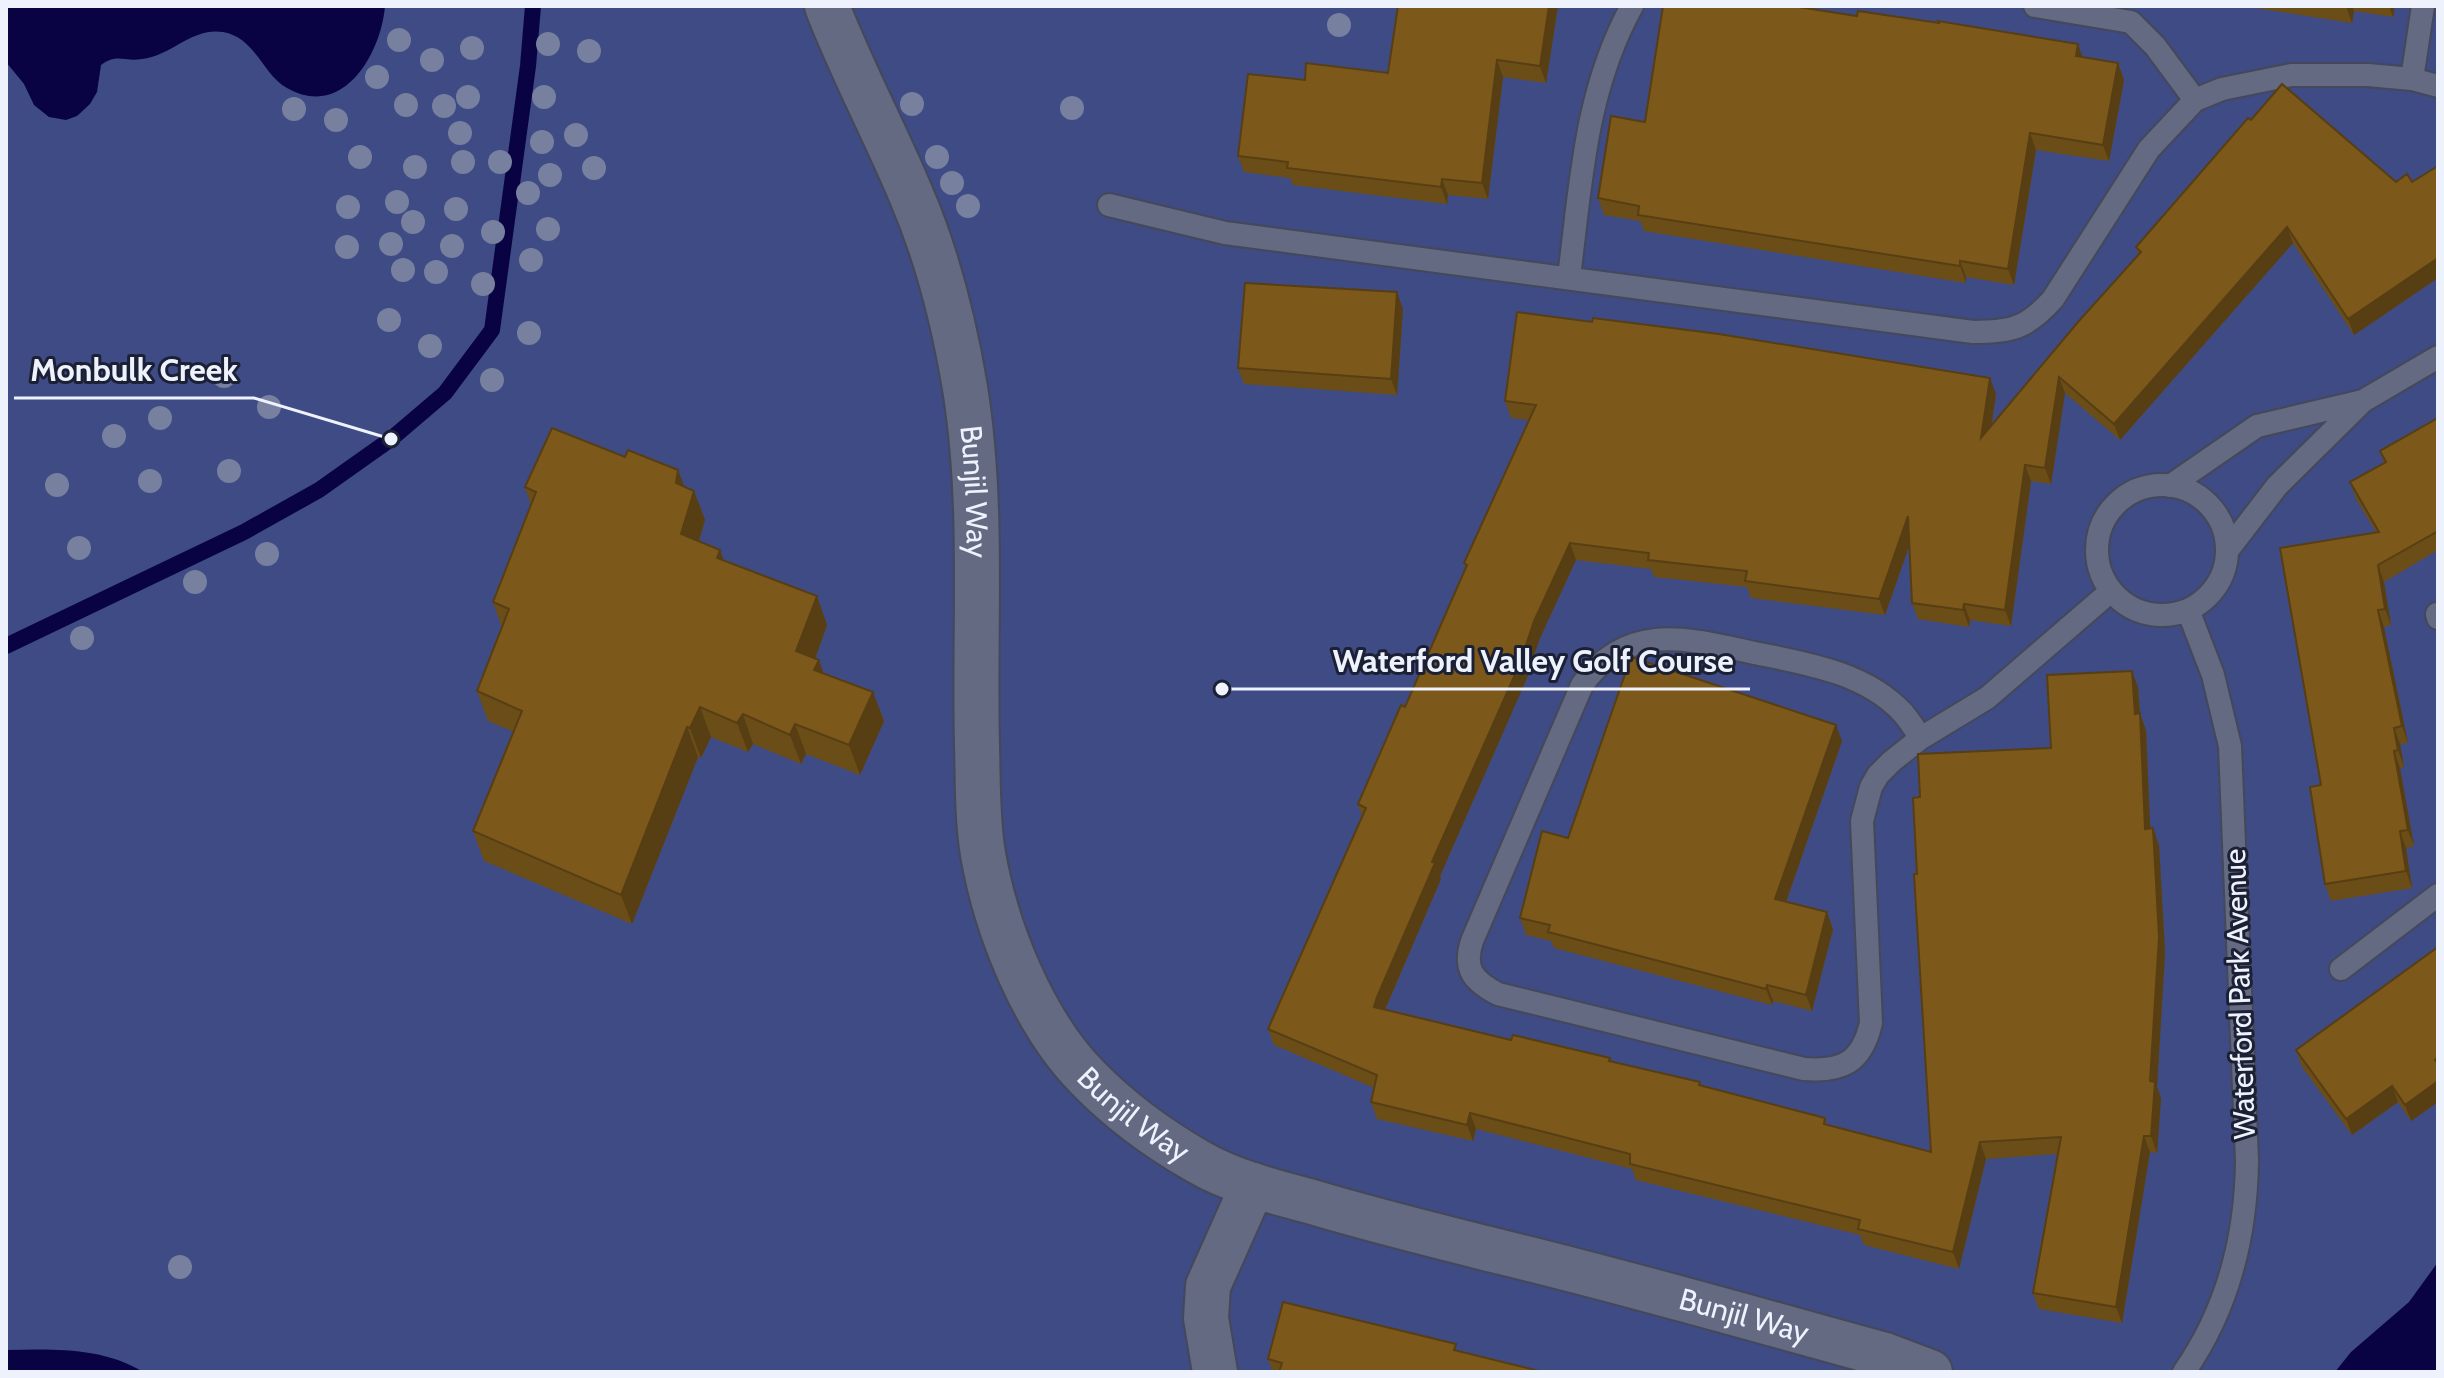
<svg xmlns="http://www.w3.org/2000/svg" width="2444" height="1378" font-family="Cabin,sans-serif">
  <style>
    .green { fill: #3f4b84 }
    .water { fill: #090343 }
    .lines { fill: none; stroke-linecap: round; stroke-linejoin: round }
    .stream { stroke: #090343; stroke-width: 16 }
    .lane-casing { stroke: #444859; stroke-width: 26 }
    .street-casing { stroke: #444859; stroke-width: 48 }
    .lane { stroke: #636a82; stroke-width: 22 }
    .street { stroke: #636a82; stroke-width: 44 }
    .tree { fill: #78809f }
    .wall { fill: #6b4d17 }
    .shaded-wall { fill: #573e13 }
    .building { fill: #7c591b; stroke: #573e13; stroke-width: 2 }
    .labels { text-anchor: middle; stroke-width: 6; stroke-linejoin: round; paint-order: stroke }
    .street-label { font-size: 30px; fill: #eef2fd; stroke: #1b2035 }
    .leader { fill: none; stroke: #eef2fd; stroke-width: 3 }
    .callout-dot { fill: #eef2fd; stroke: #1b2035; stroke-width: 3 }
    .callout-label { font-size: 32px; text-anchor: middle; font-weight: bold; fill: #eef2fd; stroke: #1b2035; stroke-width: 6; stroke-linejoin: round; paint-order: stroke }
  </style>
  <rect width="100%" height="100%" fill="#252a3f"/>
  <path class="green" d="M 6,6 L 2438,6 L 2438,1372 L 6,1372 Z"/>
  <path class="water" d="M 6,6 L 385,6 C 381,54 343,120 287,88 C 262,74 256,38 223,32 C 192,27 171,56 142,59 C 124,62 117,53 101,65 L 97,92 L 90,104 L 77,116 L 66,120 L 49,117 L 34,105 L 24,84 L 6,62 Z
    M 2438,1262 L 2438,1372 L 2335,1372 L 2351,1352 L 2409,1302 Z
    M 6,1350 C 52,1349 103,1347 143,1372 L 6,1372 Z"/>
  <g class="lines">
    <path class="stream" d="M 6,646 L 244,532 L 319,490 L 391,439 L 445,393 L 492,330 L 528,66 L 533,6"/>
    <g class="lane-casing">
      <path id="lane" d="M 2035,6 L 2131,22 L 2155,46 L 2195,100
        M 2412,79 L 2423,6
        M 1109,205 L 1225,233 L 1973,332 C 2012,332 2027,328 2053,299 L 2149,149 L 2195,100 L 2222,89 L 2291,75 L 2368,75 L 2412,79 L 2438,86
        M 1569,277 C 1581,183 1585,91 1632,6
        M2097 550a65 65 0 1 1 130 0a65 65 0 1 1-130 0Z
        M 2170,486 L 2257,426 L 2363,401
        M 2227,551 L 2277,486 L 2363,401 L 2438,357
        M 2437,614 L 2438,618
        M 1921,738 C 1915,730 1910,721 1903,713 C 1864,671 1803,663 1750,652 C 1686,638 1627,622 1582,685 L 1472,941 C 1463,969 1473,981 1498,994 L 1804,1069 C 1843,1072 1862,1062 1871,1023 L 1862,821 L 1871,787 L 1878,775 L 1892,761 L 1921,738 L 1987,698 L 2111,591
        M 2341,969 L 2438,895
        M 2184,1372 C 2228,1309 2246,1238 2247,1161 L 2230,746 L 2213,675 L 2188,610"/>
    </g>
    <g class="street-casing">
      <g id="street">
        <path id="s1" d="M 827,6 C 852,71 885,132 912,197 C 938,258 954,322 965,388 C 984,505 974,627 977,745 C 978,781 977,818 983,854 C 996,929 1033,1022 1087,1077 C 1118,1109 1157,1138 1197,1161 C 1231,1181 1271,1191 1309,1201 C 1372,1220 1437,1236 1501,1252 C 1630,1283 1757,1320 1885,1355 L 1930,1372"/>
        <path d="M 1215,1372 L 1206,1318 L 1208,1286 L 1253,1185"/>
      </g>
    </g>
    <use href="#lane" class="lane"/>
    <use href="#street" class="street"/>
  </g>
  <g class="tree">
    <circle cx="1339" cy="25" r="12"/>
    <circle cx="399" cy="40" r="12"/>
    <circle cx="548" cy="44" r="12"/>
    <circle cx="472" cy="48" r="12"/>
    <circle cx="589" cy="51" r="12"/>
    <circle cx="432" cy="60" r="12"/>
    <circle cx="377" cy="77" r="12"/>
    <circle cx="468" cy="97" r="12"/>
    <circle cx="544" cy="97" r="12"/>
    <circle cx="912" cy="104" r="12"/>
    <circle cx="406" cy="105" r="12"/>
    <circle cx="444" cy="106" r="12"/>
    <circle cx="1072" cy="108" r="12"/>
    <circle cx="294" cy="109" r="12"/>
    <circle cx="336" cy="120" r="12"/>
    <circle cx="460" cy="133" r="12"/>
    <circle cx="576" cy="135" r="12"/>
    <circle cx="542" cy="142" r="12"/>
    <circle cx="360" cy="157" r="12"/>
    <circle cx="937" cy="157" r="12"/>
    <circle cx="463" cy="162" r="12"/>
    <circle cx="500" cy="162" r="12"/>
    <circle cx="415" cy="167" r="12"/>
    <circle cx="594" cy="168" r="12"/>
    <circle cx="550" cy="175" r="12"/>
    <circle cx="952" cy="183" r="12"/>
    <circle cx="528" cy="193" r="12"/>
    <circle cx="397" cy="202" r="12"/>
    <circle cx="968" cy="206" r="12"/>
    <circle cx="348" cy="207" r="12"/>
    <circle cx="456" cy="209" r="12"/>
    <circle cx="413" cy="222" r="12"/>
    <circle cx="548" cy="229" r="12"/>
    <circle cx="493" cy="232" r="12"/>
    <circle cx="391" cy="244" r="12"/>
    <circle cx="452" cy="246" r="12"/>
    <circle cx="347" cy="247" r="12"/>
    <circle cx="531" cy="260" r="12"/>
    <circle cx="403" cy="270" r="12"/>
    <circle cx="436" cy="272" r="12"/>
    <circle cx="483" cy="284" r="12"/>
    <circle cx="389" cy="320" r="12"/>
    <circle cx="529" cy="333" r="12"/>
    <circle cx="430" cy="346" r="12"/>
    <circle cx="224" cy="376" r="12"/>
    <circle cx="492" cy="380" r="12"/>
    <circle cx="269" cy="407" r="12"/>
    <circle cx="160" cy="418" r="12"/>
    <circle cx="114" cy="436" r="12"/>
    <circle cx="229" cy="471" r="12"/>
    <circle cx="150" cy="481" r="12"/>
    <circle cx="57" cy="485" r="12"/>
    <circle cx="79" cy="548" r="12"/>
    <circle cx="267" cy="554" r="12"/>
    <circle cx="195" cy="582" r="12"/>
    <circle cx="82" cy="638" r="12"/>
    <circle cx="180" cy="1267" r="12"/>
  </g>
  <path class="wall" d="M 1558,6 L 1546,83 L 1503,77 L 1488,199 L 1448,195 L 1447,204 L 1293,185 L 1290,178 L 1244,172 L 1238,156 L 1388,73 Z
    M 2242,6 L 2395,6 L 2393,17 L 2354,11 L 2352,23 Z
    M 2083,57 L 2118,63 L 2124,80 L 2109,161 L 2036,150 L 2014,285 L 1966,277 L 1966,283 L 1644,231 L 1640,221 L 1604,215 L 1598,198 L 1645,122 Z
    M 2438,166 L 2438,278 L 2354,335 L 2293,243 L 2120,440 L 2065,393 L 2051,484 L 2031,481 L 2011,626 L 1970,620 L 1969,627 L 1918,619 L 1912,603 L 1909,546 L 1885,615 L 1751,598 L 1747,587 L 1654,577 L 1651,569 L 1576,560 L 1540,638 L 1533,658 L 1534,662 L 1440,876 L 1441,879 L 1385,1010 L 1511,1040 L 1611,1061 L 1825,1118 L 1827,1125 L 1931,1152 L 1917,874 L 1920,797 L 2051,748 L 2138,687 L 2140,714 L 2146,730 L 2150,829 L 2153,828 L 2159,845 L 2165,953 L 2157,1087 L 2161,1098 L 2157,1153 L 2150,1152 L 2122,1323 L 2039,1309 L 2033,1293 L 2058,1154 L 1986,1159 L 1959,1269 L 1864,1245 L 1860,1235 L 1636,1180 L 1632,1169 L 1476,1129 L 1473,1141 L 1377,1119 L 1371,1102 L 1374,1088 L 1274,1045 L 1268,1029 L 1362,816 L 1358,804 L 1405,707 L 1466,568 L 1464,563 L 1529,420 L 1511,418 L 1505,401 L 1996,394 L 1992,425 L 2139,255 L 2136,247 L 2396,182 L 2412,182 Z
    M 1403,309 L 1397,395 L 1244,384 L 1238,368 Z
    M 2438,418 L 2438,550 L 2384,582 L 2391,625 L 2384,627 L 2408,743 L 2400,744 L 2404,767 L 2400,768 L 2414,846 L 2406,848 L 2412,888 L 2331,901 L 2325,884 L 2321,785 L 2376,532 L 2356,499 L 2350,482 L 2384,463 L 2380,451 Z
    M 625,457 L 678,470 L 684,487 L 694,491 L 705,520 L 699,541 L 724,561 L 827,625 L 815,659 L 824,673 L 873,692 L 884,721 L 860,775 L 806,754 L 801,764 L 753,744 L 748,752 L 711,737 L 701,758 L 698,757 L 632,924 L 484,861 L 473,831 L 514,732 L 488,721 L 477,691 L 502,628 L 493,602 L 531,505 L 525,487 Z
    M 1842,741 L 1786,902 L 1833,929 L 1812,1011 L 1773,1001 L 1772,1005 L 1554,948 L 1551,941 L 1526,935 L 1520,918 L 1568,838 Z
    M 2438,947 L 2438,1102 L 2411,1121 L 2398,1102 L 2352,1135 L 2302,1067 L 2296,1050 Z
    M 1458,1351 L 1543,1372 L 1273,1372 L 1268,1359 Z"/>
  <path class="shaded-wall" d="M 1549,6 L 1558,6 L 1546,83 L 1540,66 Z
    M 2346,6 L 2352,6 L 2354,11 L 2352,23 Z
    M 2389,6 L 2395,6 L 2393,17 Z
    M 2078,44 L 2084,61 L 2076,56 Z
    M 1497,60 L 1503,77 L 1488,199 L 1482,183 Z
    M 2118,63 L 2124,80 L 2109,161 L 2103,145 Z
    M 2030,133 L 2036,150 L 2014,285 L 2008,269 Z
    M 1442,179 L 1448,195 L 1447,204 L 1441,187 Z
    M 2287,227 L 2293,243 L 2120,440 L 2114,424 Z
    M 2438,258 L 2438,278 L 2354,335 L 2348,319 Z
    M 1960,261 L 1966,277 L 1966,283 L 1960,266 Z
    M 1397,292 L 1403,309 L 1397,395 L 1391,379 Z
    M 2059,377 L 2065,393 L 2051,484 L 2045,468 Z
    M 1990,378 L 1996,394 L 1987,454 L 1981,438 Z
    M 2025,465 L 2031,481 L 2011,626 L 2005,610 Z
    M 678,470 L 689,499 L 676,483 Z
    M 694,491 L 705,520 L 692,564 L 681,534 Z
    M 1908,516 L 1914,532 L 1885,615 L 1879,599 Z
    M 1570,543 L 1576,560 L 1540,638 L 1533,658 L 1534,662 L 1440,876 L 1441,879 L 1383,1014 L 1374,1007 L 1377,997 L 1432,862 L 1526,645 L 1534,621 Z
    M 720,550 L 731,580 L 717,558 Z
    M 2378,565 L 2384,582 L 2391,625 L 2385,609 Z
    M 817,596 L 827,625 L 807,681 L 796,651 Z
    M 1964,604 L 1970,620 L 1969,627 L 1963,610 Z
    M 2378,610 L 2384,627 L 2408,743 L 2402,726 Z
    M 819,660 L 829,689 L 814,670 Z
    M 2132,671 L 2138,687 L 2140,714 L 2146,730 L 2151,846 L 2145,829 Z
    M 873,692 L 884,721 L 860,775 L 849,745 Z
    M 700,707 L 711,737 L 701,758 L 690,728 Z
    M 743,714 L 753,744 L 748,752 L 737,723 Z
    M 795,724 L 806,754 L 801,764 L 790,735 Z
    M 1836,725 L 1842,741 L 1781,916 L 1775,899 Z
    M 687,727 L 698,757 L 632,924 L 621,895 Z
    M 2394,728 L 2400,744 L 2404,767 L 2398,750 Z
    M 2394,751 L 2400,768 L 2414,846 L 2408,830 Z
    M 2153,828 L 2159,845 L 2165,953 L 2157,1087 L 2161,1098 L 2157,1153 L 2151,1136 Z
    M 2400,831 L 2406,848 L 2412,888 L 2406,871 Z
    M 1827,912 L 1833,929 L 1812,1011 L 1806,995 Z
    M 1767,985 L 1773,1001 L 1772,1005 L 1766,989 Z
    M 2438,1081 L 2438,1102 L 2411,1121 L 2405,1105 Z
    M 2392,1086 L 2398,1102 L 2352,1135 L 2346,1119 Z
    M 1470,1113 L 1476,1129 L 1473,1141 L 1467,1125 Z
    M 2144,1136 L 2150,1152 L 2122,1323 L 2116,1307 Z
    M 1980,1142 L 1986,1159 L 1959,1269 L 1953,1252 Z"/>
  <path class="building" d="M 1398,6 L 1549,6 L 1540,66 L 1497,60 L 1482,183 L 1442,179 L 1441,187 L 1287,168 L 1288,162 L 1238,156 L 1248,74 L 1305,80 L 1306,63 L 1388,73 Z
    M 1663,6 L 1792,6 L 1857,16 L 1858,11 L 1939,23 L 1938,21 L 2078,44 L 2076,56 L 2118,63 L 2103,145 L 2030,133 L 2008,269 L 1960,261 L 1960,266 L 1638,215 L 1639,206 L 1598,198 L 1611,116 L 1645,122 Z
    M 2282,84 L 2396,182 L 2407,174 L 2412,182 L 2438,166 L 2438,258 L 2348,319 L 2287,227 L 2114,424 L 2059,377 L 2045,468 L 2025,465 L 2005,610 L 1964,604 L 1963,610 L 1912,603 L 1908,516 L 1879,599 L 1745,581 L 1747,571 L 1648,560 L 1649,553 L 1570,543 L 1534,621 L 1526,645 L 1528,645 L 1432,862 L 1435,863 L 1377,997 L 1374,1007 L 1511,1040 L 1513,1035 L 1610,1058 L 1609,1061 L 1700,1082 L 1699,1085 L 1825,1118 L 1824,1124 L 1931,1152 L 1914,874 L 1917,874 L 1913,798 L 1920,797 L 1918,754 L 2051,748 L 2047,675 L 2132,671 L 2135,714 L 2140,713 L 2145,829 L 2153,828 L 2159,937 L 2150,1081 L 2155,1082 L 2151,1136 L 2144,1136 L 2116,1307 L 2033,1293 L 2061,1137 L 1980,1142 L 1953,1252 L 1858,1229 L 1860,1220 L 1630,1164 L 1630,1154 L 1470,1113 L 1467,1125 L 1371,1102 L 1377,1075 L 1268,1029 L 1366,808 L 1358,804 L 1401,705 L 1405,707 L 1467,565 L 1464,563 L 1536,405 L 1505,401 L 1517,312 L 1592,322 L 1593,318 L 1719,334 L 1990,378 L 1981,438 L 2078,322 L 2141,252 L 2136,247 L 2248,118 L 2251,120 Z
    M 1245,283 L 1397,292 L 1391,379 L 1238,368 Z
    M 2438,418 L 2438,531 L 2378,565 L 2385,609 L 2378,610 L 2402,726 L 2394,728 L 2398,750 L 2394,751 L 2408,830 L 2400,831 L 2406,871 L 2325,884 L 2310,787 L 2321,785 L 2280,548 L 2379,532 L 2350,482 L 2386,462 L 2380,451 Z
    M 552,428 L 625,457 L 628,450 L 678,470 L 676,483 L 694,491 L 681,534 L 720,550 L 717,558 L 817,596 L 796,651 L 819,660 L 814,670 L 873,692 L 849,745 L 795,724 L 790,735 L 743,714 L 737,723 L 700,707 L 690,728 L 687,727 L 621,895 L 473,831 L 522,711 L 477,691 L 509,609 L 493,602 L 536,492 L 525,487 Z
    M 1631,657 L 1836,725 L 1775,899 L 1827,912 L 1806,995 L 1767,985 L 1766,989 L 1548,932 L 1550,925 L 1520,918 L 1542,831 L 1568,838 Z
    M 2438,947 L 2438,1057 L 2435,1060 L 2438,1064 L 2438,1081 L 2405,1105 L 2392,1086 L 2346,1119 L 2296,1050 Z
    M 1283,1302 L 1456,1344 L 1454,1350 L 1543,1372 L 1279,1372 L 1282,1363 L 1268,1359 Z"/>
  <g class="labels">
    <g class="street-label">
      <text dy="10" stroke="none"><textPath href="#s1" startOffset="512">Bunjil Way</textPath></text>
      <text transform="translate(2240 994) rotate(-92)" y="10">Waterford Park Avenue</text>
      <text dy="10" stroke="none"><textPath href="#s1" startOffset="1184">Bunjil Way</textPath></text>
      <text dy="10" stroke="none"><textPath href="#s1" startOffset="1832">Bunjil Way</textPath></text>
    </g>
  </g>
  <path class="leader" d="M391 439L254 398H14M1222 689L1317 689H1750"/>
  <g class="callout-dot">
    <circle cx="391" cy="439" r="8"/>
    <circle cx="1222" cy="689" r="8"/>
  </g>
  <g class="callout-label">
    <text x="134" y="381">Monbulk Creek</text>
    <text x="1533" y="672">Waterford Valley Golf Course</text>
  </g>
  <rect width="2444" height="1378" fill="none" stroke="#eef2fd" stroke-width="16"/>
</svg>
